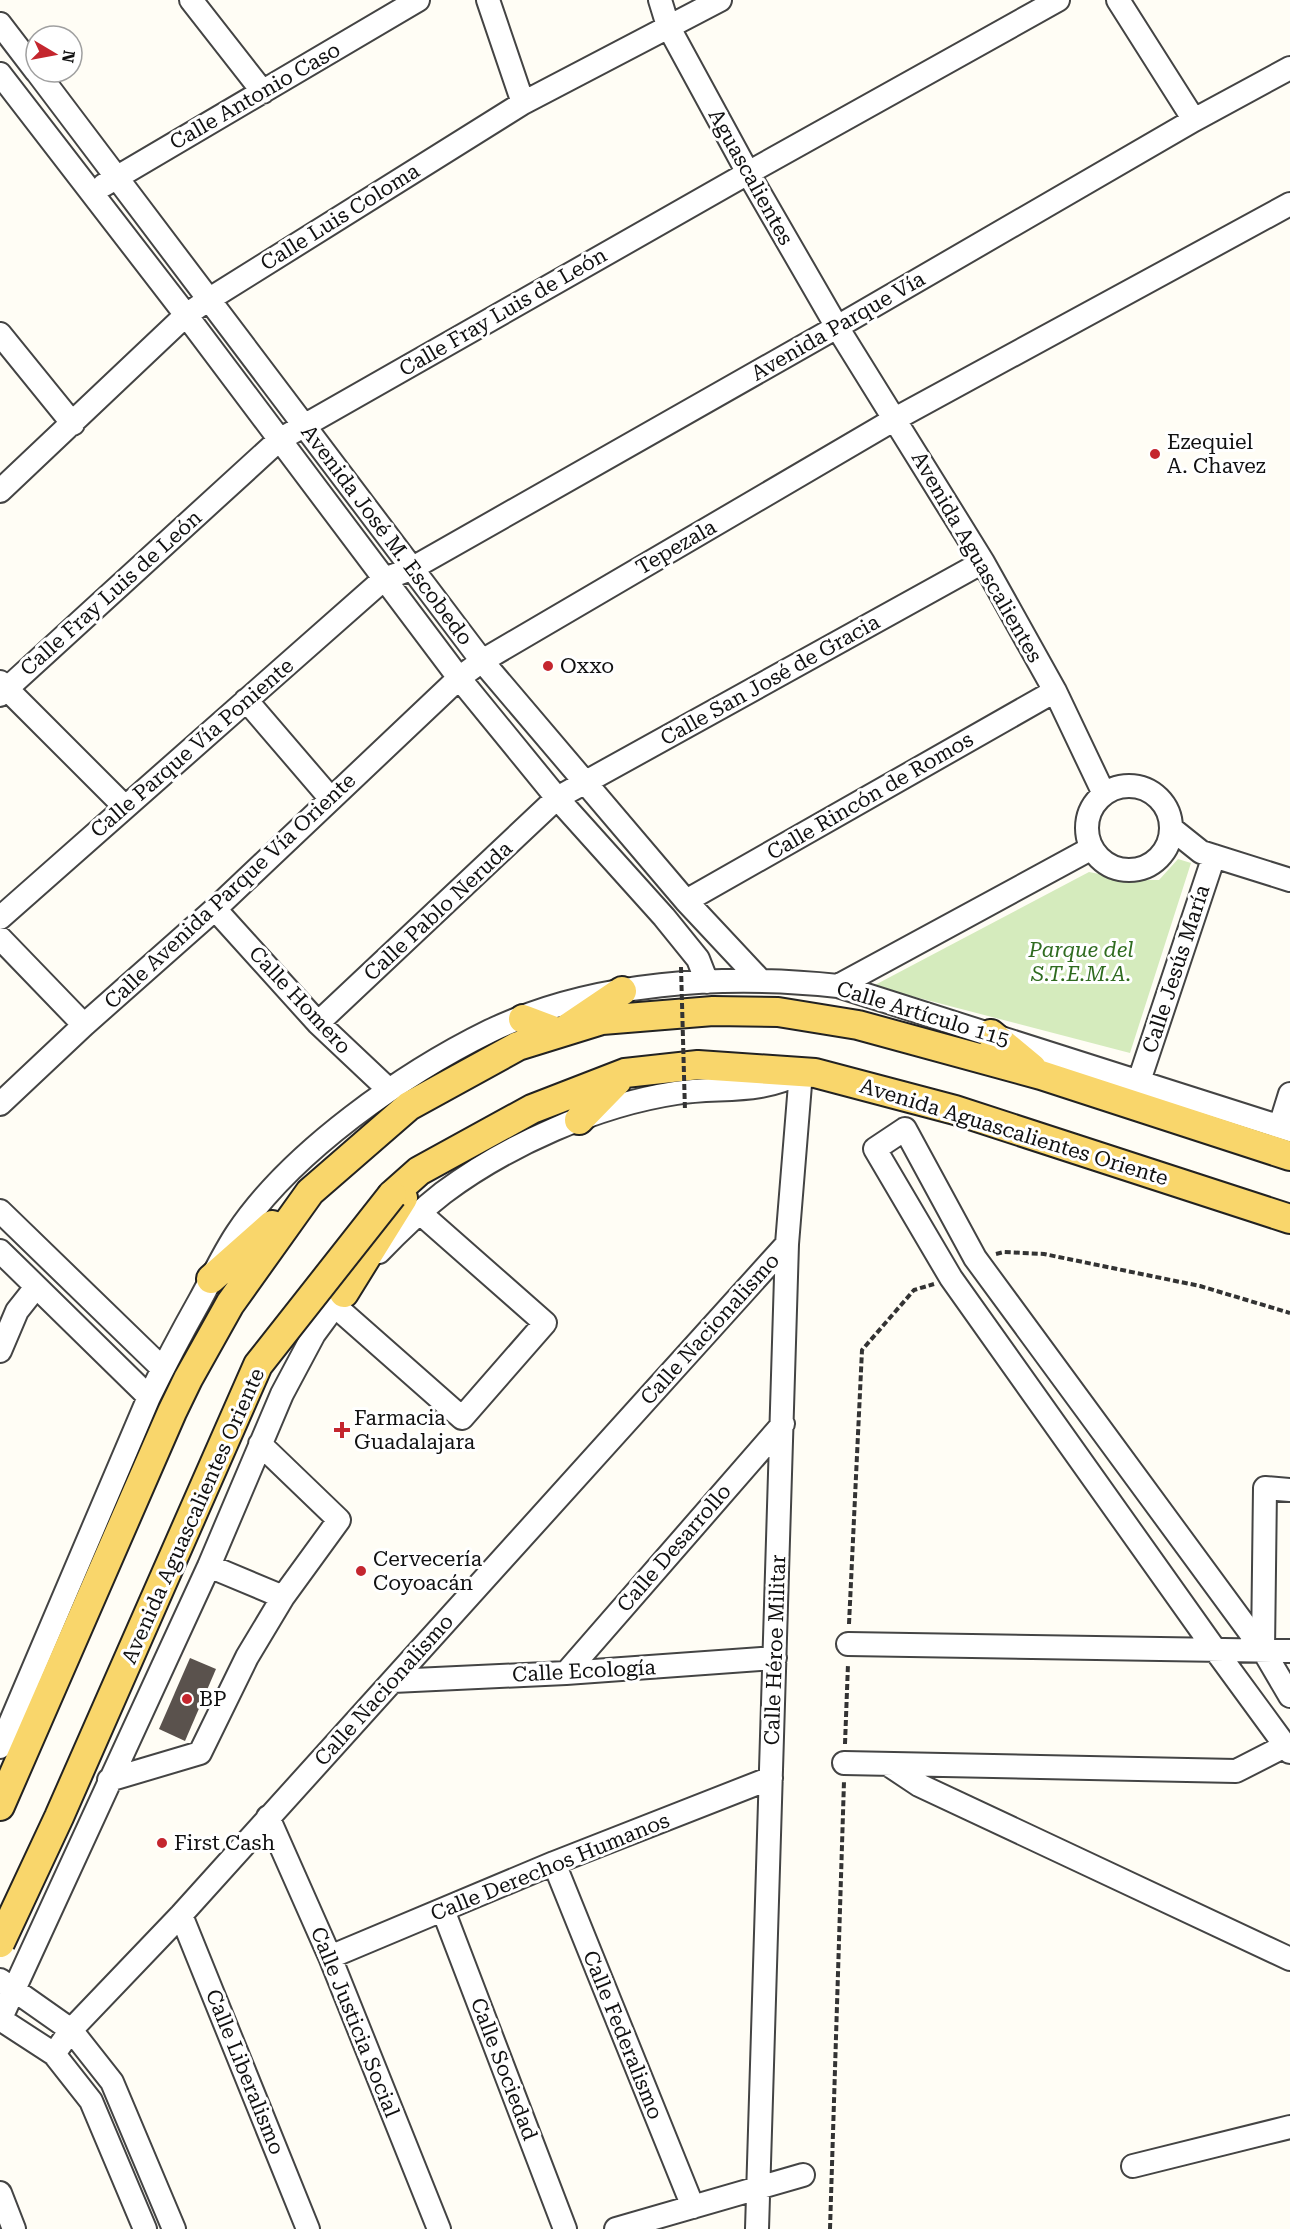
<svg xmlns="http://www.w3.org/2000/svg" width="1290" height="2229" font-family="'Roboto Serif',serif">
  <style>
    .park { fill: #d5ebbd }
    .building { fill: #5a524d }
    .lines { fill: none; stroke-linecap: round; stroke-linejoin: round }
    .minor-casing { stroke: #444; stroke-width: 26 }
    .major-casing { stroke: #222; stroke-width: 32 }
    .path { stroke: #333; stroke-width: 4; stroke-dasharray: 6 3; stroke-linecap: butt }
    .minor { stroke: #fff; stroke-width: 22 }
    .major { stroke: #f9d66b; stroke-width: 28 }
    .major-bridge-casing { stroke: #222; stroke-width: 32; stroke-linecap: butt }
    .path-bridge { stroke: #333; stroke-width: 4; stroke-dasharray: 6 3; stroke-linecap: butt }
    .major-bridge { stroke: #f9d66b; stroke-width: 28 }
    .poi-dot { fill: #c4262e; stroke: #fff; stroke-width: 2 }
    .labels { text-anchor: middle; stroke-width: 6; stroke-linejoin: round; paint-order: stroke }
    .street-label { font-size: 21px; fill: #111; stroke: #fff }
    .poi-label { font-size: 21px; fill: #111; stroke: #fff; text-anchor: start }
    .park-label { font-size: 21px; font-style: italic; fill: #2f6b1f; stroke: #fff }
  </style>
  <rect width="100%" height="100%" fill="#fffdf5"/>
  <path class="park" d="M 1178,859 L 1191,863 L 1130,1053 L 873,986 L 1089,872 L 1130,880 L 1159,880 Z"/>
  <path class="building" d="M 190,1658 L 216,1669 L 185,1741 L 159,1729 Z"/>
  <g class="lines">
    <g class="minor-casing">
      <path id="minor" d="M 191,0 L 263,92
        M 488,0 L 523,103
        M 660,0 L 668,26 L 748,173 L 837,327 L 983,562 L 1055,691 L 1104,794
        M 1118,0 L 1194,120
        M 0,24 L 36,71
        M 37,72 L 482,661 L 686,901 L 760,980
        M 0,74 L 186,315 L 459,678 L 557,798 L 664,917 L 698,959 L 707,982
        M 104,185 L 418,0
        M 0,334 L 73,424
        M 0,491 L 186,315 L 208,300 L 523,103 L 720,0
        M 0,682 L 125,807
        M 0,695 L 279,440 L 748,173 L 1058,0
        M 246,700 L 331,799
        M1087 828a42 42 0 1 1 84 0a42 42 0 1 1-84 0Z
        M 1171,828 L 1201,852 L 1290,880
        M 686,901 L 1055,691
        M 215,909 L 318,1023 L 388,1089
        M 0,918 L 384,579 L 411,569 L 837,327 L 1194,120 L 1290,68
        M 0,938 L 84,1025
        M 838,986 L 1092,848
        M 318,1023 L 557,798 L 983,562
        M 1139,1081 L 1214,856
        M 0,1104 L 84,1025 L 215,909 L 459,678 L 482,661 L 895,419 L 1290,204
        M 1280,1126 L 1290,1094
        M 0,1211 L 162,1368
        M 0,1251 L 149,1397
        M 379,1252 C 399,1231 420,1211 443,1193 C 507,1145 597,1105 676,1093 C 720,1086 759,1095 801,1072
        M 335,1306 L 462,1418 L 545,1323 L 419,1212
        M 0,1351 L 17,1311 L 36,1287
        M 209,1566 L 283,1597
        M 848,1644 L 1290,1651
        M 1263,1650 L 1265,1488 L 1290,1490
        M 566,1673 L 783,1424
        M 393,1681 L 566,1673 L 775,1658
        M 1290,1696 L 1263,1650 L 975,1258 L 905,1129 L 875,1149 L 951,1278 L 1216,1651 L 1290,1752
        M 0,1747 L 149,1397 C 165,1364 182,1332 200,1300 C 212,1278 223,1254 237,1233 C 267,1188 309,1150 352,1117 C 394,1085 443,1054 490,1031 C 594,981 725,974 838,986 L 1290,1130
        M 844,1763 L 1236,1771 L 1285,1746
        M 889,1765 L 919,1785 L 1290,1959
        M 109,1780 L 200,1753 L 247,1657 L 283,1597 L 339,1520 L 260,1444
        M 268,1817 L 330,1957 L 439,2229
        M 554,1863 L 693,2207
        M 443,1910 L 565,2229
        M 181,1915 L 308,2229
        M 330,1957 L 554,1863 L 771,1778
        M 0,1980 L 71,2030 L 112,2082 L 174,2229
        M 0,2019 L 54,2054 L 91,2101 L 145,2229
        M 0,2020 L 209,1566 L 282,1394 L 314,1334 L 353,1281
        M 54,2054 L 71,2030 L 181,1915 L 787,1244
        M 1133,2166 L 1290,2127
        M 0,2193 L 14,2229
        M 616,2229 L 803,2175
        M 757,2229 L 787,1244 L 801,1072"/>
    </g>
    <g class="major-casing">
      <path id="major" d="M 523,1019 L 560,1033 L 622,991
        M 991,1034 L 1032,1068
        M 579,1120 L 617,1081
        M 392,1195 L 419,1171 L 532,1109 L 625,1073 L 698,1065 L 815,1073 L 955,1110 L 1290,1219
        M 211,1279 L 272,1225
        M 344,1293 L 403,1198
        M 0,1806 L 172,1412 L 188,1379 L 230,1304 L 310,1192 L 409,1106 L 518,1046 L 602,1020 L 713,1011 L 778,1012 L 858,1025 L 1041,1075 L 1290,1156"/>
    </g>
    <path class="path" d="M 996,1254 L 1004,1252 L 1044,1254 L 1200,1286 L 1290,1313
      M 849,1624 L 862,1350 L 914,1290 L 934,1284
      M 845,1744 L 848,1664
      M 830,2229 L 844,1781"/>
    <use href="#minor" class="minor"/>
    <use href="#major" class="major"/>
    <g class="major-bridge-casing">
      <path id="major-bridge" d="M 0,1943 L 59,1817 L 258,1365 L 392,1195"/>
    </g>
    <path class="path-bridge" d="M 681,967 L 685,1111"/>
    <use href="#major-bridge" class="major-bridge"/>
  </g>
  <g class="poi-dot">
    <circle cx="1155" cy="454" r="6"/>
    <circle cx="548" cy="666" r="6"/>
    <path d="M339 1421h6v6h6v6h-6v6h-6v-6h-6v-6h6z"/>
    <circle cx="361" cy="1571" r="6"/>
    <circle cx="187" cy="1699" r="6"/>
    <circle cx="162" cy="1843" r="6"/>
  </g>
  <g class="labels">
    <g class="street-label">
      <text transform="translate(255 96) rotate(-30)" y="7">Calle Antonio Caso</text>
      <text transform="translate(751 177) rotate(61)" y="7">Aguascalientes</text>
      <text transform="translate(340 217) rotate(-32)" y="7">Calle Luis Coloma</text>
      <text transform="translate(503 312) rotate(-30)" y="7">Calle Fray Luis de León</text>
      <text transform="translate(838 326) rotate(-30)" y="7">Avenida Parque Vía</text>
      <text transform="translate(387 535) rotate(53)" y="7">Avenida José M. Escobedo</text>
      <text transform="translate(676 547) rotate(-30)" y="7">Tepezala</text>
      <text transform="translate(977 557) rotate(60)" y="7">Avenida Aguascalientes</text>
      <text transform="translate(111 593) rotate(-42)" y="7">Calle Fray Luis de León</text>
      <text transform="translate(770 680) rotate(-29)" y="7">Calle San José de Gracia</text>
      <text transform="translate(192 748) rotate(-41)" y="7">Calle Parque Vía Poniente</text>
      <text transform="translate(870 796) rotate(-30)" y="7">Calle Rincón de Romos</text>
      <text transform="translate(230 891) rotate(-43)" y="7">Calle Avenida Parque Vía Oriente</text>
      <text transform="translate(438 911) rotate(-43)" y="7">Calle Pablo Neruda</text>
      <text transform="translate(1176 969) rotate(-72)" y="7">Calle Jesús María</text>
      <text transform="translate(300 1000) rotate(47)" y="7">Calle Homero</text>
      <text transform="translate(923 1014) rotate(17)" y="7">Calle Artículo 115</text>
      <text transform="translate(1014 1132) rotate(17)" y="7">Avenida Aguascalientes Oriente</text>
      <text transform="translate(710 1329) rotate(-48)" y="7">Calle Nacionalismo</text>
      <text transform="translate(193 1516) rotate(-66)" y="7">Avenida Aguascalientes Oriente</text>
      <text transform="translate(674 1548) rotate(-49)" y="7">Calle Desarrollo</text>
      <text transform="translate(775 1650) rotate(-88)" y="7">Calle Héroe Militar</text>
      <text transform="translate(584 1671) rotate(-3)" y="7">Calle Ecología</text>
      <text transform="translate(384 1690) rotate(-48)" y="7">Calle Nacionalismo</text>
      <text transform="translate(550 1867) rotate(-22)" y="7">Calle Derechos Humanos</text>
      <text transform="translate(355 2022) rotate(68)" y="7">Calle Justicia Social</text>
      <text transform="translate(623 2035) rotate(68)" y="7">Calle Federalismo</text>
      <text transform="translate(504 2069) rotate(69)" y="7">Calle Sociedad</text>
      <text transform="translate(245 2072) rotate(68)" y="7">Calle Liberalismo</text>
    </g>
    <g class="poi-label">
      <text x="1167" y="449">Ezequiel<tspan x="1167" dy="24">A. Chavez</tspan></text>
      <text x="560" y="673">Oxxo</text>
      <text x="354" y="1425">Farmacia<tspan x="354" dy="24">Guadalajara</tspan></text>
      <text x="373" y="1566">Cervecería<tspan x="373" dy="24">Coyoacán</tspan></text>
      <text x="199" y="1706">BP</text>
      <text x="174" y="1850">First Cash</text>
    </g>
    <g class="park-label">
      <text x="1081" y="957">Parque del<tspan x="1081" dy="24">S.T.E.M.A.</tspan></text>
    </g>
  </g>
  <g transform="translate(54 54) rotate(100)"><circle r="28" fill="#ffffff" stroke="#a0a0a0" stroke-width="1.5"/>
  <path d="M0-4.5L10 22L0 15L-10 22Z" fill="#c4262e"/>
  <text y="-9" font-size="16" font-weight="bold" text-anchor="middle" fill="#111111">N</text>
  </g>
</svg>
